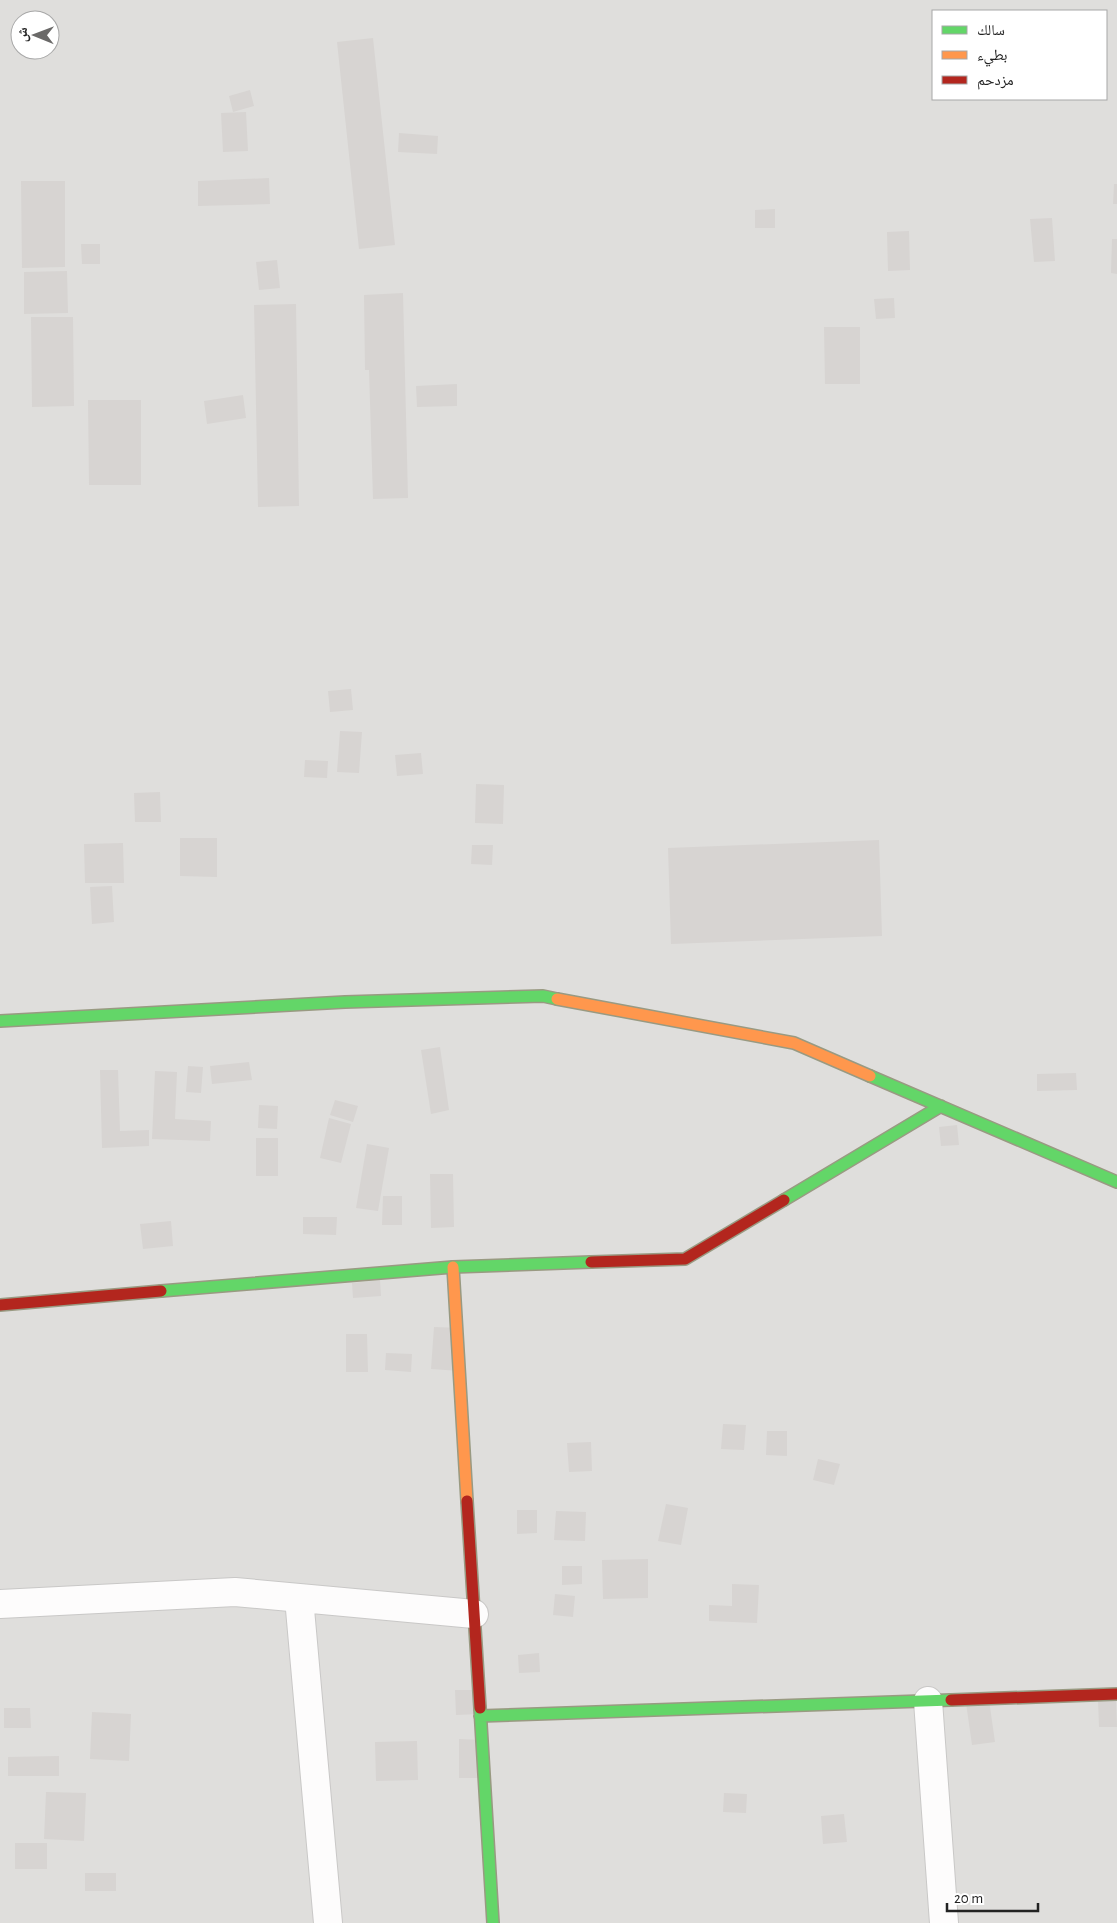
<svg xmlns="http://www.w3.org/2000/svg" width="1117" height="1923" font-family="'Alegreya Sans','Noto Naskh Arabic',sans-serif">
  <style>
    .residential { fill: #dfdedc; fill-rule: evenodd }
    .building { fill: #d7d4d2 }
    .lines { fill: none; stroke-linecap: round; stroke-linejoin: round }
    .street-casing { stroke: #c9c8c7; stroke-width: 30 }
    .fast-casing { stroke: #999a82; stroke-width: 14 }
    .slow-casing { stroke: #999a82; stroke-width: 14 }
    .jam-casing { stroke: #999a82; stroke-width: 14 }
    .street { stroke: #fdfcfc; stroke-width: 28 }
    .fast { stroke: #63d668; stroke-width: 11 }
    .slow { stroke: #ff974d; stroke-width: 11 }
    .jam { stroke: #b3261e; stroke-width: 11 }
  </style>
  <rect width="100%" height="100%" fill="#f0eeeb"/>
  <path class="residential" d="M 0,0 L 1117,0 L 1117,1923 L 0,1923 ZM 933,11 L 1106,11 L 1106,99 L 933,99 ZM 20,20 L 50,20 L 50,50 L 20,50 Z"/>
  <path class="building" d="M 373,38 L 395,245 L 359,249 L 337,42 Z
    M 250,90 L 254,106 L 233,112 L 229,96 Z
    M 246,112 L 248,151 L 223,152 L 221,113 Z
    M 399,133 L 438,136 L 437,154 L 398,152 Z
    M 269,178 L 270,204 L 198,206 L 198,181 Z
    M 21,181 L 65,181 L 65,267 L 22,268 Z
    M 1114,184 L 1117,184 L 1117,204 L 1113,204 Z
    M 775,209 L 775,228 L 755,228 L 755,210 Z
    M 1052,218 L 1055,261 L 1034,262 L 1030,219 Z
    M 909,231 L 910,270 L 888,271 L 887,232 Z
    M 1112,239 L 1117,239 L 1117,274 L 1111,273 Z
    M 81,244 L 100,244 L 100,264 L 82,264 Z
    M 277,260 L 280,288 L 259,290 L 256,262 Z
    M 67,271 L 68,313 L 24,314 L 24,272 Z
    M 403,293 L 408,498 L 373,499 L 369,370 L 365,370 L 364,295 Z
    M 894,298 L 895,318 L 876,319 L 874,299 Z
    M 296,304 L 299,506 L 258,507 L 254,305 Z
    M 31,317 L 73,317 L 74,406 L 32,407 Z
    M 824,327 L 860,327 L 860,384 L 825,384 Z
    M 457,384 L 457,406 L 417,407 L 416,386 Z
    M 243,395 L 246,418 L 207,424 L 204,401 Z
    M 88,400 L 141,400 L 141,485 L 89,485 Z
    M 351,689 L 353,710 L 330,712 L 328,691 Z
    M 340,731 L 362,732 L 359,773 L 337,772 Z
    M 421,753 L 423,774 L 397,776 L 395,755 Z
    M 305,760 L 328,761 L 327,778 L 304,777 Z
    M 476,784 L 504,785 L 503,824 L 475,823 Z
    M 160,792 L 161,822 L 135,822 L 134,793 Z
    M 180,838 L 217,838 L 217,877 L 180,876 Z
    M 879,840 L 882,936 L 671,944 L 668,848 Z
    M 123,843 L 124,883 L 85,883 L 84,844 Z
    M 472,845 L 493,845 L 492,865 L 471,864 Z
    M 112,886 L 114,922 L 92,924 L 90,887 Z
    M 440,1047 L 449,1110 L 431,1114 L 421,1050 Z
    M 249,1062 L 252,1080 L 212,1084 L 210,1066 Z
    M 188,1066 L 203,1067 L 201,1093 L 186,1092 Z
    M 100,1070 L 118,1070 L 120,1131 L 149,1130 L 149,1146 L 102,1148 Z
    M 155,1071 L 177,1072 L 175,1119 L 211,1121 L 210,1141 L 152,1139 Z
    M 1076,1073 L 1077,1090 L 1037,1091 L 1037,1074 Z
    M 335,1100 L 358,1106 L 353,1122 L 330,1115 Z
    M 259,1105 L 278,1106 L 277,1129 L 258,1128 Z
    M 329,1118 L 351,1124 L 341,1163 L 320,1158 Z
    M 957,1125 L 959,1145 L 941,1146 L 939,1127 Z
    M 256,1138 L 278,1138 L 278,1176 L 256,1176 Z
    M 367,1144 L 389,1148 L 378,1211 L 356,1208 Z
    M 430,1174 L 453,1174 L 454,1227 L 431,1228 Z
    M 383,1196 L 402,1196 L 402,1225 L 382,1225 Z
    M 303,1217 L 337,1217 L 336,1235 L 303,1234 Z
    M 171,1221 L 173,1246 L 143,1249 L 140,1224 Z
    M 380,1280 L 381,1296 L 353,1298 L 352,1283 Z
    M 434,1327 L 462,1328 L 460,1371 L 431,1369 Z
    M 346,1334 L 367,1334 L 368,1372 L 346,1372 Z
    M 386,1353 L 412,1354 L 411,1372 L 385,1370 Z
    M 723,1424 L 746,1425 L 744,1450 L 721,1449 Z
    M 767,1431 L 787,1431 L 787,1456 L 766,1455 Z
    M 591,1442 L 592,1471 L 569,1472 L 567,1443 Z
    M 818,1459 L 840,1464 L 834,1485 L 813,1480 Z
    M 666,1504 L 688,1508 L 681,1545 L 658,1541 Z
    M 517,1510 L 537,1510 L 537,1533 L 517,1534 Z
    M 556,1511 L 586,1512 L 585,1541 L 554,1540 Z
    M 648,1559 L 648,1598 L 603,1599 L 602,1560 Z
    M 562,1566 L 582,1566 L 582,1584 L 562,1585 Z
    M 732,1584 L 759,1585 L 757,1623 L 709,1621 L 709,1605 L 732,1606 Z
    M 555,1594 L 575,1596 L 573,1617 L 553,1615 Z
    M 539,1653 L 540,1672 L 519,1673 L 518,1655 Z
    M 455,1690 L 478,1690 L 479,1714 L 456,1715 Z
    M 989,1700 L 995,1742 L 972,1745 L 966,1703 Z
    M 1098,1700 L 1116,1700 L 1117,1727 L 1099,1727 Z
    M 4,1708 L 30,1708 L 31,1728 L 4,1728 Z
    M 92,1712 L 131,1714 L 129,1761 L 90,1759 Z
    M 459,1739 L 482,1740 L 481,1778 L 459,1778 Z
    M 417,1741 L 418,1780 L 376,1781 L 375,1742 Z
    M 59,1756 L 59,1776 L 8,1776 L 8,1757 Z
    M 46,1792 L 86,1793 L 84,1841 L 44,1839 Z
    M 724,1793 L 747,1794 L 746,1813 L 723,1812 Z
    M 844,1814 L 847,1842 L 823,1844 L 821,1816 Z
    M 15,1843 L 47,1843 L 47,1869 L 15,1869 Z
    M 85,1873 L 116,1873 L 116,1891 L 85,1891 Z"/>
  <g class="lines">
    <g class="street-casing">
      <path id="street" d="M 299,1598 L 328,1923
        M 0,1604 L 235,1592 L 474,1614
        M 928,1701 L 944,1923"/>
    </g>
    <g class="fast-casing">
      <path id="fast" d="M 0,1021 L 345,1002 L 543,996 L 557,999
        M 870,1076 L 1117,1182
        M 784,1200 L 941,1106
        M 161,1291 L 453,1267 L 591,1262
        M 480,1708 L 493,1923
        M 480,1716 L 951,1700"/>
    </g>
    <g class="slow-casing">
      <path id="slow" d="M 557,999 L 794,1043 L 870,1076
        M 453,1267 L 467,1501"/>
    </g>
    <g class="jam-casing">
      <path id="jam" d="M 591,1262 L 685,1259 L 784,1200
        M 0,1305 L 161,1291
        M 467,1501 L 480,1708
        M 951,1700 L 1117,1694"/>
    </g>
    <use href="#street" class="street"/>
    <use href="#fast" class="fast"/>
    <use href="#slow" class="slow"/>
    <use href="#jam" class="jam"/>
  </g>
  <rect x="932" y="10" width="175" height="90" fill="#ffffff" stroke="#a7a7a7"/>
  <rect x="942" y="26" width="25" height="8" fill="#63d668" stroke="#a7a7a7"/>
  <text x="977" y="35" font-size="15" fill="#222222">سالك</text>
  <rect x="942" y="51" width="25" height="8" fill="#ff974d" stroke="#a7a7a7"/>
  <text x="977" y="60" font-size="15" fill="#222222">بطيء</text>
  <rect x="942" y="76" width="25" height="8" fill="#b3261e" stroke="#a7a7a7"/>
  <text x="977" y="85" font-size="15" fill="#222222">مزدحم</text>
  <g transform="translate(35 35) rotate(271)"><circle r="24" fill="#ffffff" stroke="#a7a7a7"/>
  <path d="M0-4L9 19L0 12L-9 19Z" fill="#6a6968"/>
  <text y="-8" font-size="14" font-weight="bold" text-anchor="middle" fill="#222222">ش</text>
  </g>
  <path d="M947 1903v8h91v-8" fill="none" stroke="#222222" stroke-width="2.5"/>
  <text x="954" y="1903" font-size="15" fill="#222222" stroke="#ffffff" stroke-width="4" paint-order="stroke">20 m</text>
</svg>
